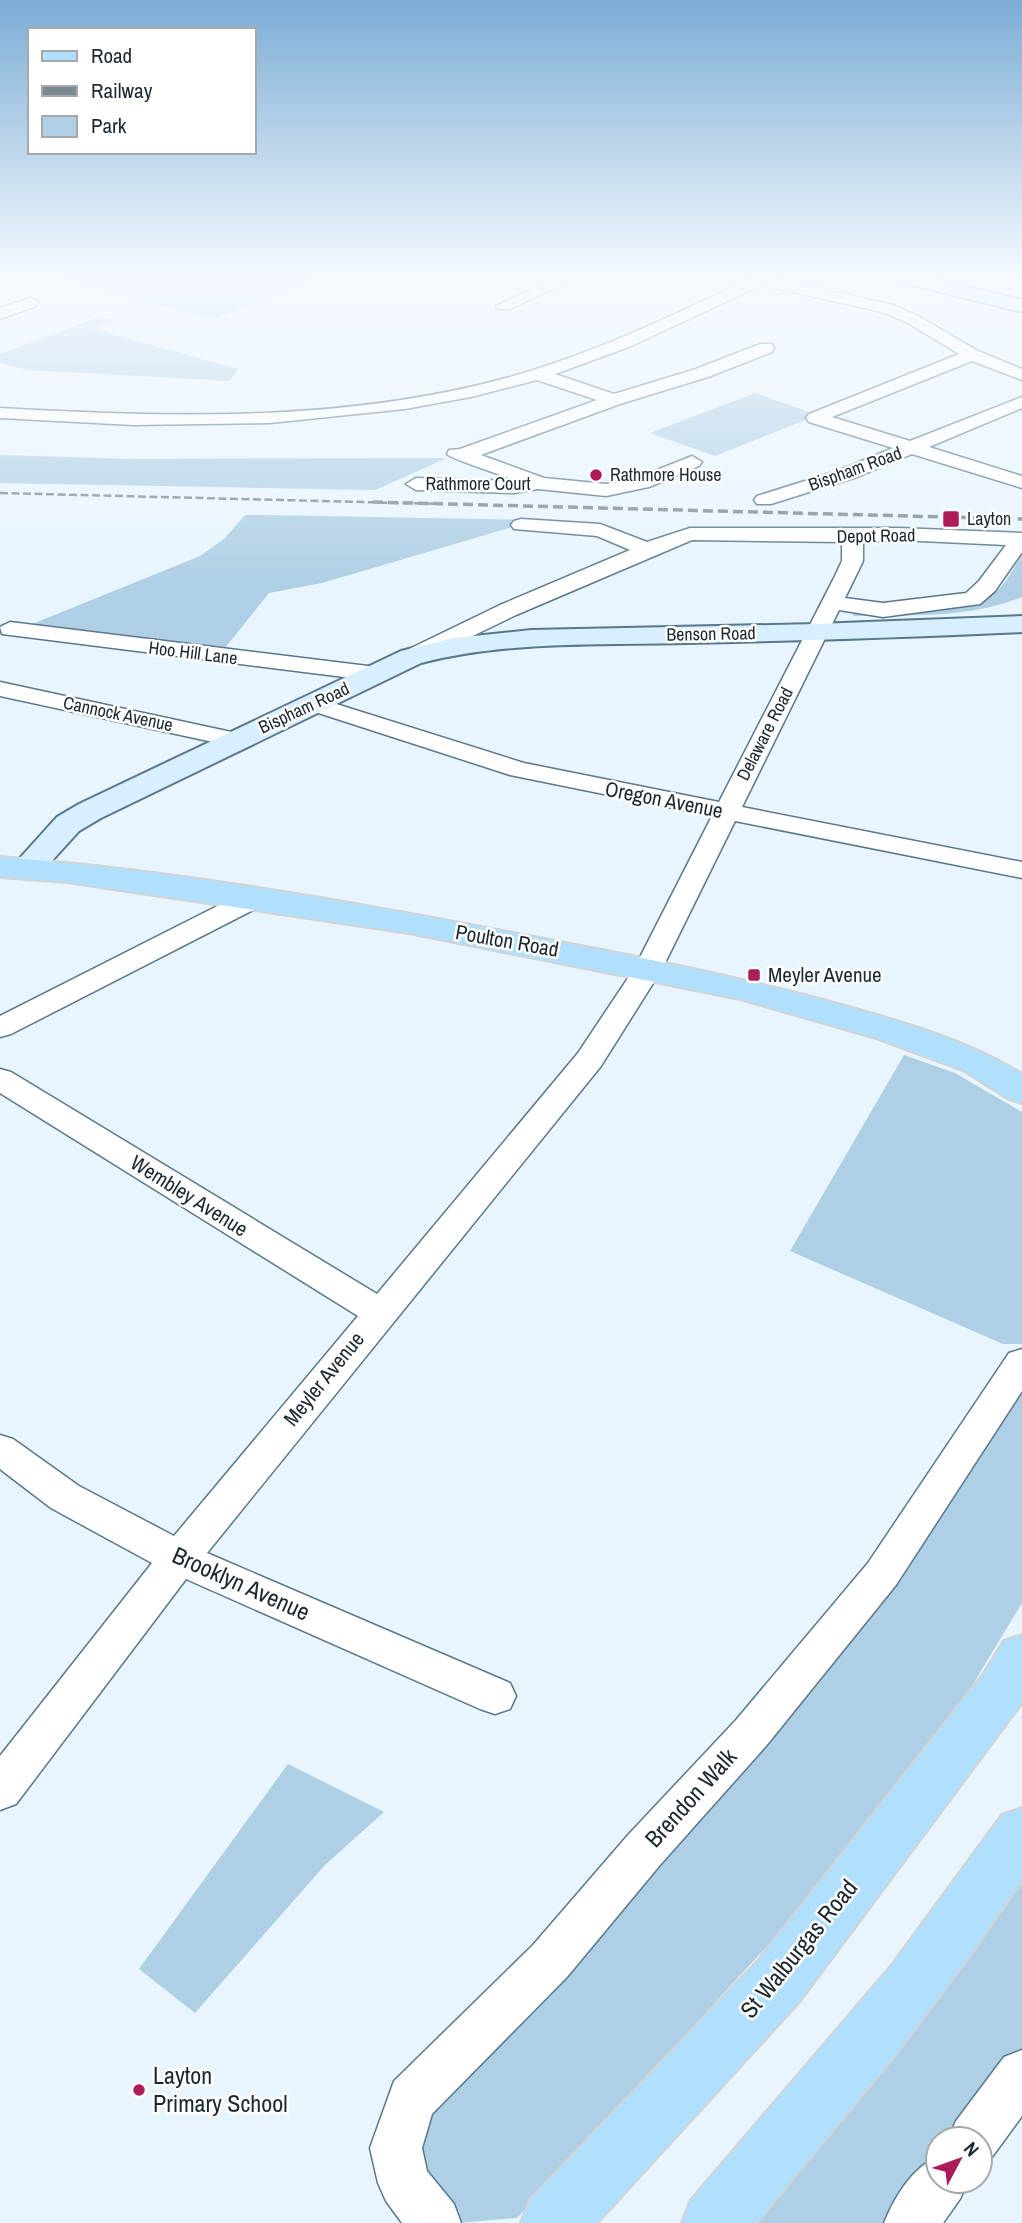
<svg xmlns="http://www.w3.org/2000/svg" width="1022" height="2223" font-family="'Archivo Narrow',sans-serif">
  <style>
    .green { fill: #afcfe5 }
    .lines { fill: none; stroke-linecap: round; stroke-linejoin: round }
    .minor-casing { stroke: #5a778b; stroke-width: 3 }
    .secondary-casing { stroke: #5a778b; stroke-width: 4 }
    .primary-casing { stroke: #d1d4d6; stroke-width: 4 }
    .minor { fill: #fff; fill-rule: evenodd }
    .secondary { fill: #d7effe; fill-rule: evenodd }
    .primary { fill: #b0e0fe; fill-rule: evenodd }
    .rail-far1 { stroke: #7c8991; stroke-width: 2.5; stroke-dasharray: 8 3.5; stroke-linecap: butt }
    .rail { stroke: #7c8991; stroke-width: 3.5; stroke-dasharray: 10 5; stroke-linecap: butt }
    .poi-dot { fill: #ac1d57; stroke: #fff; stroke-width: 2.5 }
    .labels { text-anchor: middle; stroke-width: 5; stroke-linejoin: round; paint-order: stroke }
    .far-street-label { font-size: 18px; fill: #1b2830; stroke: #fff }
    .far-poi-label { font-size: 18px; fill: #1b2830; stroke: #fff; text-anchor: start }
    .street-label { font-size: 21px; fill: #1b2830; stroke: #fff }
    .poi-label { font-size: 21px; fill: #1b2830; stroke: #fff; text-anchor: start }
    .near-street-label { font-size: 24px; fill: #1b2830; stroke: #fff }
    .near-poi-label { font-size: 24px; fill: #1b2830; stroke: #fff; text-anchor: start }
  </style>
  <rect width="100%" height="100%" fill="#e8f5fe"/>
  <path class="green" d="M 58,278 L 310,278 L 317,280 L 213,319 Z
    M 99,317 L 115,320 L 94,329 L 238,369 L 230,381 L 27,370 L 0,363 L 0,354 Z
    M 755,393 L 818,415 L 715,456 L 650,433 Z
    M 0,455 L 130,459 L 447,458 L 375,490 L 0,483 Z
    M 245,515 L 266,515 L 536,520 L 322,583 L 269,593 L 221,653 L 25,627 L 200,556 L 225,538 Z
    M 1022,554 L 1022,597 C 969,619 909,615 853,616 L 853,613 L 875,614 L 978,603 C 1001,594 1010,575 1022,554 Z
    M 904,1055 L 955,1073 L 1022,1112 L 1022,1344 L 1003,1344 L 790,1251 Z
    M 1022,1392 L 1022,1603 L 970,1689 L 782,1930 L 517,2218 L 458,2223 L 427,2184 L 402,2127 L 882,1574 Z
    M 288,1764 L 384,1812 L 325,1865 L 195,2013 L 139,1969 Z
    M 1022,1833 L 1022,2066 L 966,2139 L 938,2139 L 938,2175 L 900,2223 L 714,2223 Z"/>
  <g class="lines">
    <g class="minor-casing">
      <path id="minor" d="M 556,278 L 577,278 L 510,309 L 498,309 L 496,306 Z
        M 752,278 L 772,278 L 893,305 L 918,316 L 978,351 L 1022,369 L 1022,380 L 972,361 L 832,417 L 910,441 L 1022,397 L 1022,408 L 929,447 L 1022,476 L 1022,488 L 912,454 L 854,478 L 771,504 L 757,504 L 754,500 L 757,496 L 840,470 L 893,448 L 809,422 L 806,418 L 809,414 L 959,354 L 906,322 L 882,312 L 762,285 L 629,347 L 555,374 L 614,394 L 696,369 L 760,344 L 772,344 L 774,348 L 772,352 L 708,377 L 620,404 L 481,455 L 544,478 L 606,484 L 637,478 L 692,456 L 702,462 L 699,466 L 649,487 L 606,496 L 538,489 L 514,493 L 416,490 L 406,484 L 416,478 L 516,481 C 503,475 451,459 447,454 L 449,450 L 460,449 L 597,400 L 537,380 L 471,397 L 405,409 L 270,423 L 133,425 L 0,418 L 0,408 C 174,418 358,423 527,372 C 605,348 678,313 752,278 Z
        M 30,298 L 36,300 L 38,303 L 36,306 L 0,319 L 0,308 Z
        M 521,519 L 600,524 L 647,542 L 690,528 L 899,528 L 1022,533 L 1022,552 L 995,591 L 980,604 L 883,617 L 839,610 L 742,807 L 1022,862 L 1022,878 L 735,821 L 662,969 L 601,1066 L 207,1553 L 510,1683 L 516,1696 L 510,1709 L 495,1714 L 480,1709 L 186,1579 L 16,1804 L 0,1810 L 0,1756 L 152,1563 L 51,1508 L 0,1469 L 0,1435 L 13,1439 L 79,1486 L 174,1536 L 358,1316 L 0,1093 L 0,1069 L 11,1072 L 377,1294 L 578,1053 L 634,969 L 712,816 L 510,775 L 306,709 L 302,704 L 306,699 L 314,697 L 524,763 L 719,802 L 834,578 L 842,561 L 842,542 L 692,540 L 516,615 L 419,662 L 403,662 L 400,657 L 403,652 L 500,605 L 630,550 L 597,536 L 514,529 L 511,525 L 514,521 ZM 899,540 L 1006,545 L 979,581 L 966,593 L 883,603 L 845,598 L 863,561 L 863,542 Z
        M 10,622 L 376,667 L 384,669 L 388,674 L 384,679 L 376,681 L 2,634 L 0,627 Z
        M 0,682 L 236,733 L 245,735 L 248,740 L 245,745 L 236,747 L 0,696 Z
        M 255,890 L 265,892 L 269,898 L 265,904 L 11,1034 L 0,1037 L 0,1016 L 245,892 Z
        M 1022,1349 L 1022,1391 L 896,1585 L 766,1746 L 660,1865 L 567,1977 L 432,2114 L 422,2148 L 427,2171 L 454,2204 L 461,2223 L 402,2223 L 386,2201 L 378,2183 L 370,2148 L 394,2081 L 533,1945 L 628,1835 L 736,1720 L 868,1563 L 1009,1353 Z
        M 1022,2050 L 1022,2116 L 992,2157 L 980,2162 L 980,2139 L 948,2139 L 956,2121 L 1004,2057 Z
        M 938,2157 L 938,2181 L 968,2181 L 960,2199 L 943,2223 L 884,2223 C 894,2198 912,2167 938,2157 Z"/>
    </g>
    <g class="secondary-casing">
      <path id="secondary" d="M 896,278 L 929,278 L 1022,300 L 1022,312 L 899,282 Z
        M 1022,616 L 1022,632 C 910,637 798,641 686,643 C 598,645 507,641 421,663 L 101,818 L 79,831 L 39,875 L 27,878 L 15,875 L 11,868 L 57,817 L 79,804 L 401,651 L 454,638 L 531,630 L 816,624 Z"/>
    </g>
    <g class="primary-casing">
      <path id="primary" d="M 0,857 C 195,872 389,909 581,946 C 670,963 758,982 845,1006 C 906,1023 968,1041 1022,1074 L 1022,1103 L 1009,1099 L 963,1070 L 876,1038 L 740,999 L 409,933 L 67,882 L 0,877 Z
        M 1022,1635 L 1022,1702 L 1018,1708 L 799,2002 L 597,2223 L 521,2223 L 530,2200 L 757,1962 L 982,1676 L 1004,1641 Z
        M 1022,1808 L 1022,1880 L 971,1954 L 896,2054 L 756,2223 L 682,2223 L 691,2200 L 892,1965 L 1002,1815 Z"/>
    </g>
    <use href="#minor" class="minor"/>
    <use href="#secondary" class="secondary"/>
    <use href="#primary" class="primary"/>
    <path class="rail-far1" d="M 0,493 L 442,504"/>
    <path class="rail" d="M 373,502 L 1022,519"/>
  </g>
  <linearGradient id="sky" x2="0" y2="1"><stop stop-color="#7cacd5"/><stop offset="0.47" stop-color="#f5faff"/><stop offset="1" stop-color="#f5faff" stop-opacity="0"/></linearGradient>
  <rect width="1022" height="589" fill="url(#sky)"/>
  <g class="poi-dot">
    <circle cx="596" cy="475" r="7"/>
    <rect x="942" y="510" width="18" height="18" rx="3.5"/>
    <rect x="747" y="968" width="14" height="14" rx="3.5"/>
    <circle cx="139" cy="2090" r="7"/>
  </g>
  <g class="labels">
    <g class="far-street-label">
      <text transform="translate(855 469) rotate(-20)" y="6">Bispham Road</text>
      <text x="478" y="490">Rathmore Court</text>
      <text transform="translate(876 536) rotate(-1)" y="6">Depot Road</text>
      <text transform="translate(711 634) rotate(-1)" y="6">Benson Road</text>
      <text transform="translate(193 653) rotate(7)" y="6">Hoo Hill Lane</text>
      <text transform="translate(304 708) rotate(-25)" y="6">Bispham Road</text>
      <text transform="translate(118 714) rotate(12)" y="6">Cannock Avenue</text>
      <text transform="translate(765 734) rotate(-63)" y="6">Delaware Road</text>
    </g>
    <g class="far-poi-label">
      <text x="610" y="481">Rathmore House</text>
      <text x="967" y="525">Layton</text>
    </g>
    <g class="street-label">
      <text transform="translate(664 800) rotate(11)" y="7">Oregon Avenue</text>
      <text transform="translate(507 941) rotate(10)" y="7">Poulton Road</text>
      <text transform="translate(189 1196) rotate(32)" y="7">Wembley Avenue</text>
      <text transform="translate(324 1379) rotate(-51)" y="7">Meyler Avenue</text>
    </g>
    <g class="poi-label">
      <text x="768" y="982">Meyler Avenue</text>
    </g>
    <g class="near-street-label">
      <text transform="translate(241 1584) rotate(24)" y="8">Brooklyn Avenue</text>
      <text transform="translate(691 1798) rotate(-48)" y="8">Brendon Walk</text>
      <text transform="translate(799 1949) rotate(-51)" y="8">St Walburgas Road</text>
    </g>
    <g class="near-poi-label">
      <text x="153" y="2084">Layton<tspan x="153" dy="28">Primary School</tspan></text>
    </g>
  </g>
  <rect x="28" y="28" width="228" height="126" fill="#ffffff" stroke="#a4a9ac" stroke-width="2"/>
  <rect x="42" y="51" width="35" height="10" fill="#b0e0fe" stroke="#a4a9ac" stroke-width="2"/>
  <text x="91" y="63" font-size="21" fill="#1b2830">Road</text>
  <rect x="42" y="86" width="35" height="10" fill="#7c8991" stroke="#a4a9ac" stroke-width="2"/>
  <text x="91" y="98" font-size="21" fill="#1b2830">Railway</text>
  <rect x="42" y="116" width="35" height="21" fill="#afcfe5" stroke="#a4a9ac" stroke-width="2"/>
  <text x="91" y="133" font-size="21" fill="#1b2830">Park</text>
  <g transform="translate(959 2160) rotate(49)"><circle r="33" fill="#ffffff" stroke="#a4a9ac" stroke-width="2"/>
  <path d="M0-5L12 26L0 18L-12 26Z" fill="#ac1d57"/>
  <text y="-10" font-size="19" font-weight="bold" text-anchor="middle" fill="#1b2830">N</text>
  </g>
</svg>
